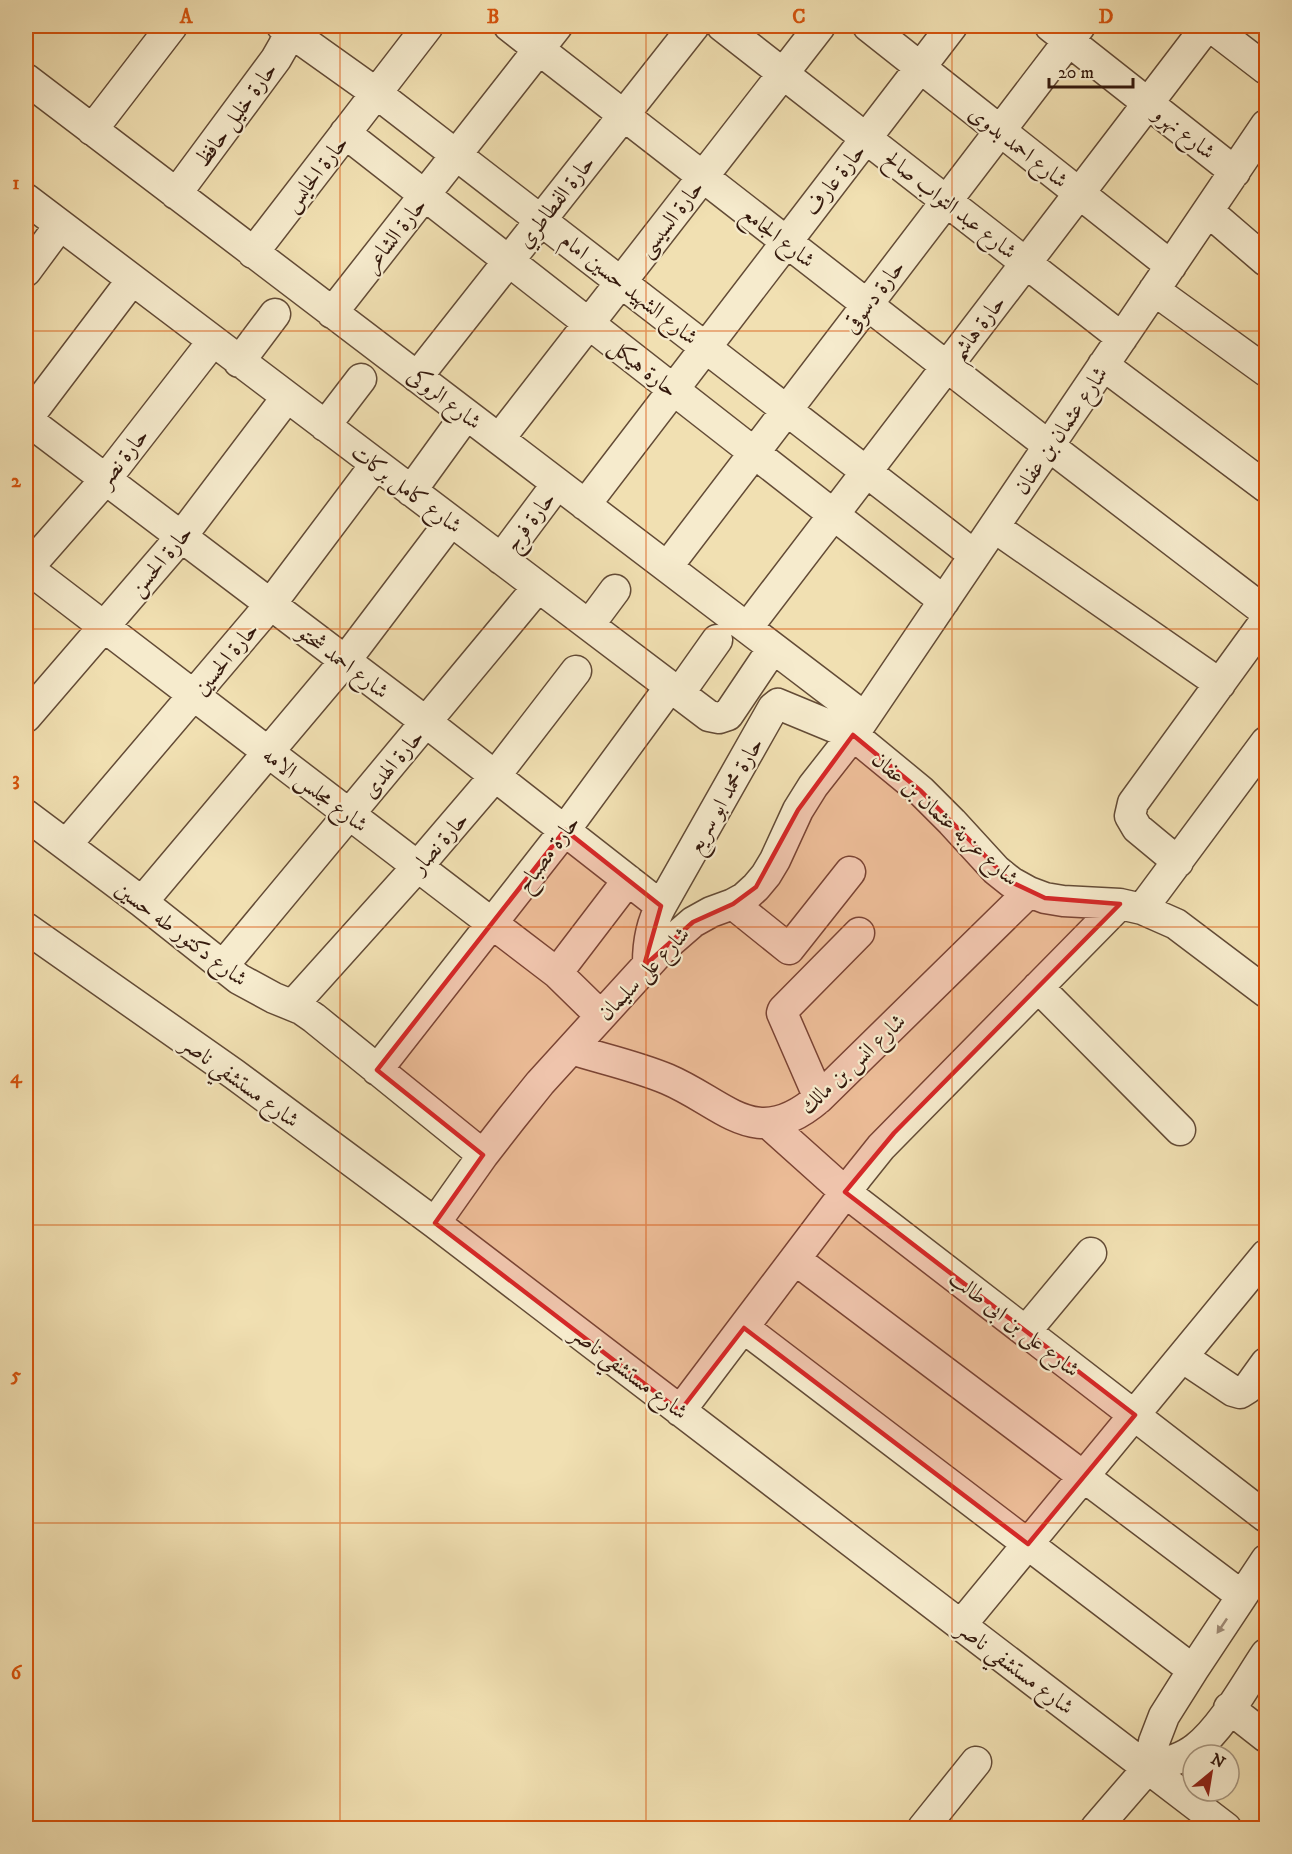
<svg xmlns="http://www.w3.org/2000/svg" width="1292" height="1854" font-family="'IM FELL DW Pica',Amiri,serif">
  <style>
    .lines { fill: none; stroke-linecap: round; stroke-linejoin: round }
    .minor-casing { stroke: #634b36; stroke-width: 33 }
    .minor { stroke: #f6ebcd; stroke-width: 30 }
    .oneway { fill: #9f8c77 }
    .marked { fill: #d62828; fill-opacity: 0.2; stroke: #d62828; stroke-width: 4.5; stroke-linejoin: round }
    .grid { fill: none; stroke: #d6530c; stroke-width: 1.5; stroke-opacity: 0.55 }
    .labels { text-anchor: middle; stroke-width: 4.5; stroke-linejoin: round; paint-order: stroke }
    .street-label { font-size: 22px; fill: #34190d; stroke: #f6ebcd }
    .neatline { fill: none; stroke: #d6530c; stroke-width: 2 }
    .grid-label { font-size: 20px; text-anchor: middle; font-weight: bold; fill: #d6530c }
  </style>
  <rect width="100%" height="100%" fill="#f1e0b2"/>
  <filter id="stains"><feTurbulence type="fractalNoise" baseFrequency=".00333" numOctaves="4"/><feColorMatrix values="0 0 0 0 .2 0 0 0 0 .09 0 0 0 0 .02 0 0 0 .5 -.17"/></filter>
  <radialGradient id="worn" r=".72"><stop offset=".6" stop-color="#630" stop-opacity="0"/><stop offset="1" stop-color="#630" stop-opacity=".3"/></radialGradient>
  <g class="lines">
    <g class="minor-casing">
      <path id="minor" d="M 282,26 L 376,93 L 974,555
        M 509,26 L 1049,446 L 1266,612
        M 722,26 L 1122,338
        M 868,26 L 1171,266
        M 1050,26 L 1235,172
        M 1210,26 L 1266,69
        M 26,79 L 864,717
        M 92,130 L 172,26
        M 345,133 L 944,601
        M 176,194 L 276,59 L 284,45 L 291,26
        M 26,199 L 709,716 L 719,718 L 728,715 L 773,648
        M 1208,211 L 1266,261
        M 253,253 L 428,26
        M 26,271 L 60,225
        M 1154,290 L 1266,371
        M 332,313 L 557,26
        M 239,362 L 275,314
        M 1103,365 L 1266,487
        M 417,377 L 694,26
        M 26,419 L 426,722 L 661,906
        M 26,420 L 132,280
        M 325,426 L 361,379
        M 499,439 L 820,26
        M 411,491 L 466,415
        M 585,505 L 952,26
        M 994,527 L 1220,684
        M 501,559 L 557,484
        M 26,567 L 557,973 L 601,1016
        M 667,567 L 1080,26
        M 26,570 L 105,480 L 213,341
        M 589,625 L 615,590
        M 747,628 L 1207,26
        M 26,717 L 181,537 L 287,397
        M 26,815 L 142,902 L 239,979 L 274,998 L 301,1009 L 314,1018 L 483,1155
        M 66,845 L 270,605 L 376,464
        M 1178,862 L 1137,828 L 1130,816 L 1133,803 L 1266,620
        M 142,902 L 345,661 L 451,521
        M 733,904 L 789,949 L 850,872
        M 1142,909 L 1266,742
        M 26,928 L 234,1074 L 435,1223 L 1226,1828
        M 648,963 C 648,942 651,924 661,906 L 773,708 L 778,704 L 853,735 L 921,791 L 952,822 L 996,870 L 1011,882 L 1029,892 L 1045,898 L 1063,901 L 1120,904 L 1142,909 L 1176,924 L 1266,992
        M 222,967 L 538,587
        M 557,973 L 628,880
        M 1038,987 L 1180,1130
        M 293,1005 L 418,866 L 495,776 L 576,671
        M 571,1049 C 603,1059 636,1066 667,1079 C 726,1104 755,1153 819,1098 L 1029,892
        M 377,1070 L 565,830 L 664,695 C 670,690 678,693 683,688 L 717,640
        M 819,1098 L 782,1013 L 783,1010 L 859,933
        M 768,1123 L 845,1192 L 1266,1517
        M 435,1223 L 483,1155 L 511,1119 L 540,1083 L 663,948 L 693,922 L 711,912 L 733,904 L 744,898 L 756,887 L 766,875 L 775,860 L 798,810 L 813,786 L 853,735 L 1266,125
        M 796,1260 L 1242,1596
        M 744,1328 L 1193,1670
        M 1026,1331 L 1091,1253
        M 1182,1357 L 1233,1391 L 1240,1393 L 1248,1388 L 1266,1363
        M 680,1411 L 857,1177 L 881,1147 L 1120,904
        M 961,1625 L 1266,1255
        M 1229,1708 L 1266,1737
        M 1148,1768 C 1165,1763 1182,1759 1196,1748 C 1223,1727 1247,1682 1266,1654
        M 923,1828 L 976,1762
        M 1096,1828 L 1148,1768 L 1154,1742 L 1164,1716 L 1193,1670 L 1266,1560"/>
    </g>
    <use href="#minor" class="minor"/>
  </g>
  <defs><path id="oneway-solid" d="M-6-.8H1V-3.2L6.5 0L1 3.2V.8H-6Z" transform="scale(1.5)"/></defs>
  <use class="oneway" href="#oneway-solid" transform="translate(1222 1626) rotate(124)"/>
  <path class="marked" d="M 853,735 L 921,791 L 1011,882 L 1045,898 L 1120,904 L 894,1133 L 845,1192 L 1135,1415 L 1028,1544 L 744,1328 L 680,1411 L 435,1223 L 483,1155 L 377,1070 L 565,830 L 661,906 L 644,966 L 693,922 L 733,904 L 756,887 L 798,810 Z"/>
  <path class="grid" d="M 340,26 L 340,1828M 646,26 L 646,1828M 952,26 L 952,1828M 26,331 L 1266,331M 26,629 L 1266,629M 26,927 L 1266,927M 26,1225 L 1266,1225M 26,1523 L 1266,1523"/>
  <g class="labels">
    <g class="street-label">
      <text transform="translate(235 114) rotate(-54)" y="8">حارة خليل حافظ</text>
      <text transform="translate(1185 132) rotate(38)" y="8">شارع نهرو</text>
      <text transform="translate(1019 146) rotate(38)" y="8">شارع احمد بدوى</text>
      <text transform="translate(315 173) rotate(-52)" y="8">حارة الحايس</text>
      <text transform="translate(834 179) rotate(-52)" y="8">حارة عارف</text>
      <text transform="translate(555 201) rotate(-52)" y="8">حارة الفطاطري</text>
      <text transform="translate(951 204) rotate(38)" y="8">شارع عبد التواب صالح</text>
      <text transform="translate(670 218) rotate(-52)" y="8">حارة السيسى</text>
      <text transform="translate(394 234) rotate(-52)" y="8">حارة الشاعر</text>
      <text transform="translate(779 236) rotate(38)" y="8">شارع الجامع</text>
      <text transform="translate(630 288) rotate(38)" y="8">شارع الشهيد حسين امام</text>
      <text transform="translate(873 296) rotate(-53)" y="8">حارة دسوقى</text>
      <text transform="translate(977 327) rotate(-53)" y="8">حارة هاشم</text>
      <text transform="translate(644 367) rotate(38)" y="8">حارة هيكل</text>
      <text transform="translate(445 398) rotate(37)" y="8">شارع الروكى</text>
      <text transform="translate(1060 430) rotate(-56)" y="8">شارع عثمان بن عفان</text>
      <text transform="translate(122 457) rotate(-52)" y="8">حارة نصر</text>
      <text transform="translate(407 488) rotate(37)" y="8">شارع كامل بركات</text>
      <text transform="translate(529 521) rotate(-53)" y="8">حارة فرج</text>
      <text transform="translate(160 560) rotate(-50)" y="8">حارة الحسن</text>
      <text transform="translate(225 658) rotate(-50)" y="8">حارة الحسين</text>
      <text transform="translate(344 661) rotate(37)" y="8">شارع احمد شحتو</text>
      <text transform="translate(392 763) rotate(-50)" y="8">حارة الهدى</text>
      <text transform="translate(316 789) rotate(37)" y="8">شارع مجلس الامه</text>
      <text transform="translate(724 795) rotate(-60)" y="8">حارة محمد ابو سريع</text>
      <text transform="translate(946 818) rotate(42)" y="8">شارع عزبة عثمان بن عفان</text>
      <text transform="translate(439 842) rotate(-49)" y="8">حارة نصار</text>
      <text transform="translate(547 853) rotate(-53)" y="8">حارة مصباح</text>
      <text transform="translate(182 933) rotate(37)" y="8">شارع دكتور طه حسين</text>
      <text transform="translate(643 973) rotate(-46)" y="8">شارع على سليمان</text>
      <text transform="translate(852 1063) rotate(-43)" y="8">شارع انس بن مالك</text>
      <text transform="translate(241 1081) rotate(36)" y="8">شارع مستشفي ناصر</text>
      <text transform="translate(1015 1323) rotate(38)" y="8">شارع على بن ابى طالب</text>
      <text transform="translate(630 1372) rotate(37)" y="8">شارع مستشفي ناصر</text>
      <text transform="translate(1016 1667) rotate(37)" y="8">شارع مستشفي ناصر</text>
    </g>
  </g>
  <rect width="1292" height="1854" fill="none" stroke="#f1e0b2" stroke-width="66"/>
  <g transform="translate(1211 1773) rotate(30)"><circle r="28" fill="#f6ebcd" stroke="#a89780" stroke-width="1.5"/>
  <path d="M0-4.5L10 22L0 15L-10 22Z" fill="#8f2418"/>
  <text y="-9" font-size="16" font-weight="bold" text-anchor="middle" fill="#34190d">N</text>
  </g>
  <path d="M1049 78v9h84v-9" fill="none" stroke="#34190d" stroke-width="3"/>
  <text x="1058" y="78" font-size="18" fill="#34190d" stroke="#f6ebcd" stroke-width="4.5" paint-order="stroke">20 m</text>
  <rect x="33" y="33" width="1226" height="1788" class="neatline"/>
  <g class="grid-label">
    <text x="186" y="23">A</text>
    <text x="493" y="23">B</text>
    <text x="799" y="23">C</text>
    <text x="1106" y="23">D</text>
    <text x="16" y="189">1</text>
    <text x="16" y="487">2</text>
    <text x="16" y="785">3</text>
    <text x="16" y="1083">4</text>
    <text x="16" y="1381">5</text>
    <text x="16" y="1679">6</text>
  </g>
  <rect width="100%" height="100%" filter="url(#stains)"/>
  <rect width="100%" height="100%" fill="url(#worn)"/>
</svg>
